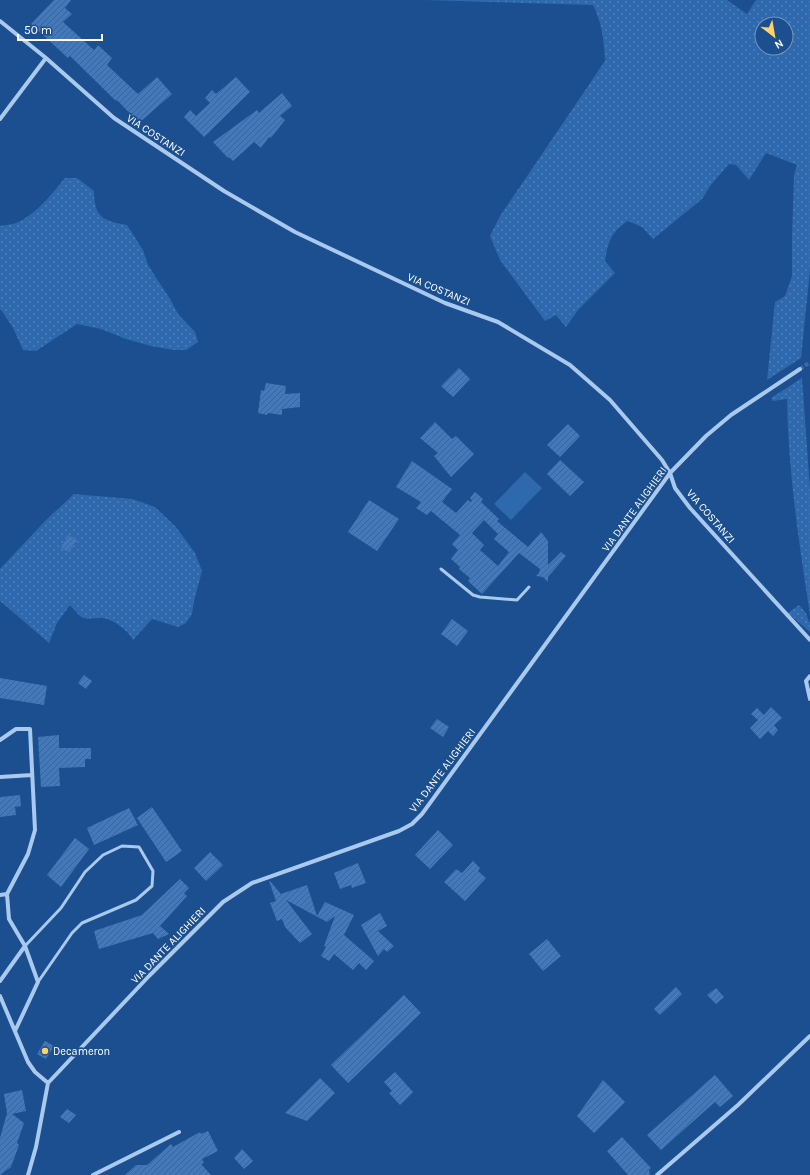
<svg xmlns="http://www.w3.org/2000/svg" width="810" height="1175" font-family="Karla,sans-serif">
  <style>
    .grass { fill: url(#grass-dots); fill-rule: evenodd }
    .pitch { fill: #2e69ad }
    .building { fill: url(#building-hatch); fill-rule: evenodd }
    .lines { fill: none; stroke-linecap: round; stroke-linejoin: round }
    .street-tunnel { stroke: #3d69a0; stroke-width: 4; stroke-dasharray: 4 2; stroke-linecap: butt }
    .lane { stroke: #a9c9ee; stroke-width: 3 }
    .street { stroke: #a9c9ee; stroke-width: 4 }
    .poi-dot { fill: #ffd166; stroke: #1b4f8f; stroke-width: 1.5 }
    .labels { text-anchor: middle; stroke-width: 3.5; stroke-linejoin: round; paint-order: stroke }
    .street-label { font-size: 11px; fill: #fff; stroke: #1b4f8f }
    .poi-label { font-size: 11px; fill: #fff; stroke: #1b4f8f; text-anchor: start }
  </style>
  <defs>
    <pattern id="grass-dots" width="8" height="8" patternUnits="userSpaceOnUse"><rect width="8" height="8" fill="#2e69ad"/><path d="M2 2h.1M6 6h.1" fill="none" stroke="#4d80b9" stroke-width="1.8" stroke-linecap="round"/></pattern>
    <pattern id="building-hatch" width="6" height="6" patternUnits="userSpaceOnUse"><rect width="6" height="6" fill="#4478b7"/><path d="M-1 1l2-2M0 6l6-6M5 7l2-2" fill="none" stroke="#486282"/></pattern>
  </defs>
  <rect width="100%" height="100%" fill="#1b4f8f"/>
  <path class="grass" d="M 424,0 L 727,0 L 747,14 L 756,0 L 810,0 L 810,270 L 801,358 L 767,380 L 775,302 L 785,296 L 792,276 L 792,237 L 794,175 L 797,165 L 766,153 L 749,180 L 736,165 L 729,164 L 710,186 L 702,199 L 653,239 L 642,227 L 628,221 C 611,232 608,242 605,261 L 615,273 L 578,310 L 566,327 L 556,315 L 545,321 L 500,260 L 490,236 L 500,216 L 605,61 C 604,41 602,23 593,5 ZM 762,24 L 786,24 L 786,48 L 762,48 Z
    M 65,178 L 77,178 L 94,191 C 94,218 104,221 127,225 L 143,250 L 148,265 L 170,299 L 178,314 L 195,332 L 198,342 L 186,350 L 174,350 L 151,346 L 126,339 L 101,329 L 77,324 L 36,351 L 23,350 L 13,328 L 2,311 L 0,310 L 0,226 C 4,225 9,225 13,224 C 33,218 52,194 65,178 Z
    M 802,378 L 810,489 L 810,615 C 799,543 788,471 787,399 L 773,401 L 771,398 Z
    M 74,494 L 132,499 L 155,507 L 176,527 L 195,553 L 202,571 L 194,601 L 192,614 L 186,623 L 178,627 L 152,619 L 133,640 C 128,630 113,619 102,618 C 96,617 90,620 84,618 C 78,616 74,609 70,605 L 57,623 L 49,643 L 0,601 L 0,569 L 45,521 Z
    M 799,605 L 806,613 L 809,622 L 810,622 L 810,632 L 788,613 Z"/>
  <path class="pitch" d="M 525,472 L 542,488 L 511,520 L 494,504 Z"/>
  <path class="building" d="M 54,0 L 71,0 L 65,8 L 72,14 L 63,22 L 94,50 L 98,45 L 112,58 L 107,65 L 138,94 L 157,77 L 172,94 L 139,123 L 117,100 L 116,101 L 70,56 L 68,58 L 31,24 Z
    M 236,77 L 250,92 L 204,137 L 184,117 L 190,110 L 196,116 L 210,103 L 205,98 L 212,90 L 216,94 Z
    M 282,93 L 292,106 L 280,116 L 285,120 L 271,138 L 269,137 L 261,148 L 254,142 L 233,161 L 229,157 L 228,158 L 213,142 L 257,110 L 259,113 Z
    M 459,368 L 470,379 L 453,397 L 441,386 Z
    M 266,383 L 286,386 L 285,394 L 300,393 L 300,407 L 282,409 L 282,415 L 268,413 L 267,415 L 258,413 L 261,390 L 264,391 Z
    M 435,422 L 452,439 L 456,436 L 474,454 L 451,477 L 434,456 L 438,453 L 420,438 Z
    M 568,424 L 580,436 L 560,457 L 547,445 Z
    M 560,460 L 584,482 L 570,496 L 547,474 Z
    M 412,461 L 452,489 L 442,502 L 456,513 L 468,500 L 471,502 L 472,501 L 470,498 L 475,492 L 483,499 L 481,502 L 499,519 L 497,521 L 528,547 L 541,532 L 548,541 L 548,565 L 561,552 L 566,556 L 548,577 L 548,582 L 543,577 L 536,576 L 539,573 L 540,569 L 519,553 L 482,594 L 468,581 L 470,578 L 459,569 L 460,567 L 451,559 L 458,550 L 452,544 L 460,535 L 431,511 L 427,515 L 416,508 L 421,502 L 396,487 ZM 484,520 L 498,534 L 494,539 L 509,552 L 498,566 L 480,550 L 484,545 L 472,533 Z
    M 369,500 L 399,519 L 377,551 L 348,532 Z
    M 68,535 L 77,540 L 69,552 L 61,548 Z
    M 452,619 L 468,631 L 457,646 L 441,634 Z
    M 84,675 L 92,681 L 86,689 L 78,683 Z
    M 0,678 L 47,686 L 44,705 L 0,698 Z
    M 771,707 L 782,718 L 774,725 L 778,730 L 773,736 L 768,731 L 760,739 L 750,728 L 758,720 L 751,714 L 757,708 L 764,715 Z
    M 437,719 L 449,727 L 443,737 L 430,728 Z
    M 59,735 L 59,748 L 91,748 L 91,759 L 85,759 L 85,767 L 59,768 L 60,786 L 41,787 L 38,737 Z
    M 20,795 L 21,806 L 15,807 L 16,815 L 0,817 L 0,797 Z
    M 152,807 L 182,851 L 166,862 L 137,818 Z
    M 129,808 L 138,825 L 94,845 L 87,828 Z
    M 438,830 L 453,845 L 430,869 L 415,855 Z
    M 75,838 L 89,849 L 61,887 L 47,875 Z
    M 210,852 L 223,865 L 206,881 L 194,868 Z
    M 473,861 L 480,868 L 478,871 L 486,878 L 465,901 L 444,882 L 456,869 L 462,873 Z
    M 358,863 L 366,883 L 352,888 L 351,885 L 340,889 L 334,873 Z
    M 180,879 L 189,888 L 184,893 L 187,896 L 160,926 L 169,934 L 158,939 L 153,933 L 99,949 L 94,931 L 142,915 Z
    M 269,881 L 270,881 L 281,894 L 307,885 L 317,916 L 325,902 L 354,915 L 344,935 L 374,961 L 366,970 L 359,963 L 353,970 L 334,954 L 329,961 L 321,956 L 326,947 L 324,946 L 335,916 L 327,922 L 286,900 L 312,934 L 300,943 L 285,927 L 282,919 L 277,921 L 270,903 L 276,901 Z
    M 380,913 L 387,926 L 378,931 L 394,946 L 387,952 L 384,949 L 378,956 L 361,925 Z
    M 547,939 L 561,956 L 543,971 L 529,954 Z
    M 676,987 L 682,994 L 660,1015 L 654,1009 Z
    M 716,988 L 724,997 L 716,1004 L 707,995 Z
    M 404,995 L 421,1013 L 348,1083 L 331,1065 Z
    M 45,1041 L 54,1046 L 46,1059 L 37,1054 Z
    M 395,1072 L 413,1092 L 400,1105 L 389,1093 L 392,1091 L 384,1082 Z
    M 715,1075 L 733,1096 L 720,1107 L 715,1102 L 661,1150 L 647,1135 Z
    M 320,1078 L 335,1093 L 307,1121 L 285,1113 Z
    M 603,1080 L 625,1102 L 594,1133 L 577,1116 Z
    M 22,1090 L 26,1111 L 12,1114 L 24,1123 L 17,1143 L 19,1145 L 11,1167 L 0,1175 L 0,1138 L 7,1113 L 4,1094 Z
    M 67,1109 L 76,1115 L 69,1123 L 60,1117 Z
    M 208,1131 L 218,1151 L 202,1159 L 204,1163 L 201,1164 L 211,1175 L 125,1175 L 136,1165 L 147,1165 L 171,1144 L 173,1147 L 200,1132 L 201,1134 Z
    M 622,1137 L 651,1168 L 649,1170 L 650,1175 L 628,1175 L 607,1151 Z
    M 242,1149 L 253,1161 L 244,1169 L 234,1158 Z"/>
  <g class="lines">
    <path class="street-tunnel" d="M 800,369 L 810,362"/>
    <path class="lane" d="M 441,569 L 473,595 L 480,597 L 517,600 L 529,587
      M 25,946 L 61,908 L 85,872 L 103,855 L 122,846 L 139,847 L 153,871 L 152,886 L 136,900 L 82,923 L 72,933 L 38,982"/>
    <path class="street" d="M 0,21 L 46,58 L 114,118 L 224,191 L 295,232 L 445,303 L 498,322 L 570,365 L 610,400 L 662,460 L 670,473 L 675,488 L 690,508 L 810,640
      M 0,119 L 46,58
      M 810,676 L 806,681 L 810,699
      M 0,740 L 16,729 L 30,729 L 35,830 L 28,854 L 7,894 L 9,919 L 25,946 L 38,982 L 15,1031
      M 0,777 L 32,775
      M 0,895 L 7,894
      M 0,981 L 25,946
      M 0,996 L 28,1062 L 35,1072 L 48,1083
      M 28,1175 L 36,1147 L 48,1083 L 149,976 L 223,902 L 252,883 L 399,831 L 412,824 L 422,814 L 670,473 L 706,436 L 731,415 L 800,369
      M 93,1175 L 179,1132
      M 657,1175 L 738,1105 L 810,1036"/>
  </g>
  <circle class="poi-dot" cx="45" cy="1051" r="4"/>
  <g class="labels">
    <g class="street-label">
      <text transform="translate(156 135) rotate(33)" y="4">VIA COSTANZI</text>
      <text transform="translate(439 289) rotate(23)" y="4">VIA COSTANZI</text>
      <text transform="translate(634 509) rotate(-54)" y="4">VIA DANTE ALIGHIERI</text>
      <text transform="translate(711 516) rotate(49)" y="4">VIA COSTANZI</text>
      <text transform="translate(442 770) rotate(-53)" y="4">VIA DANTE ALIGHIERI</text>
      <text transform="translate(168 945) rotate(-46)" y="4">VIA DANTE ALIGHIERI</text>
    </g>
    <g class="poi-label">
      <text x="53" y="1055">Decameron</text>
    </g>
  </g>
  <g transform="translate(774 36) rotate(149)"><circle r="19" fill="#1b4f8f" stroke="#7695bc"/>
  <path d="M0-3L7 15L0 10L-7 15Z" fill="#ffd166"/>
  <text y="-6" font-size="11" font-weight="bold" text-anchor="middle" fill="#ffffff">N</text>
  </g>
  <path d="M18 34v6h84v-6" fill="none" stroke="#ffffff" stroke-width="2"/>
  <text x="24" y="34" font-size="12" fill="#ffffff" stroke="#1b4f8f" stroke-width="3" paint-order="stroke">50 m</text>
</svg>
